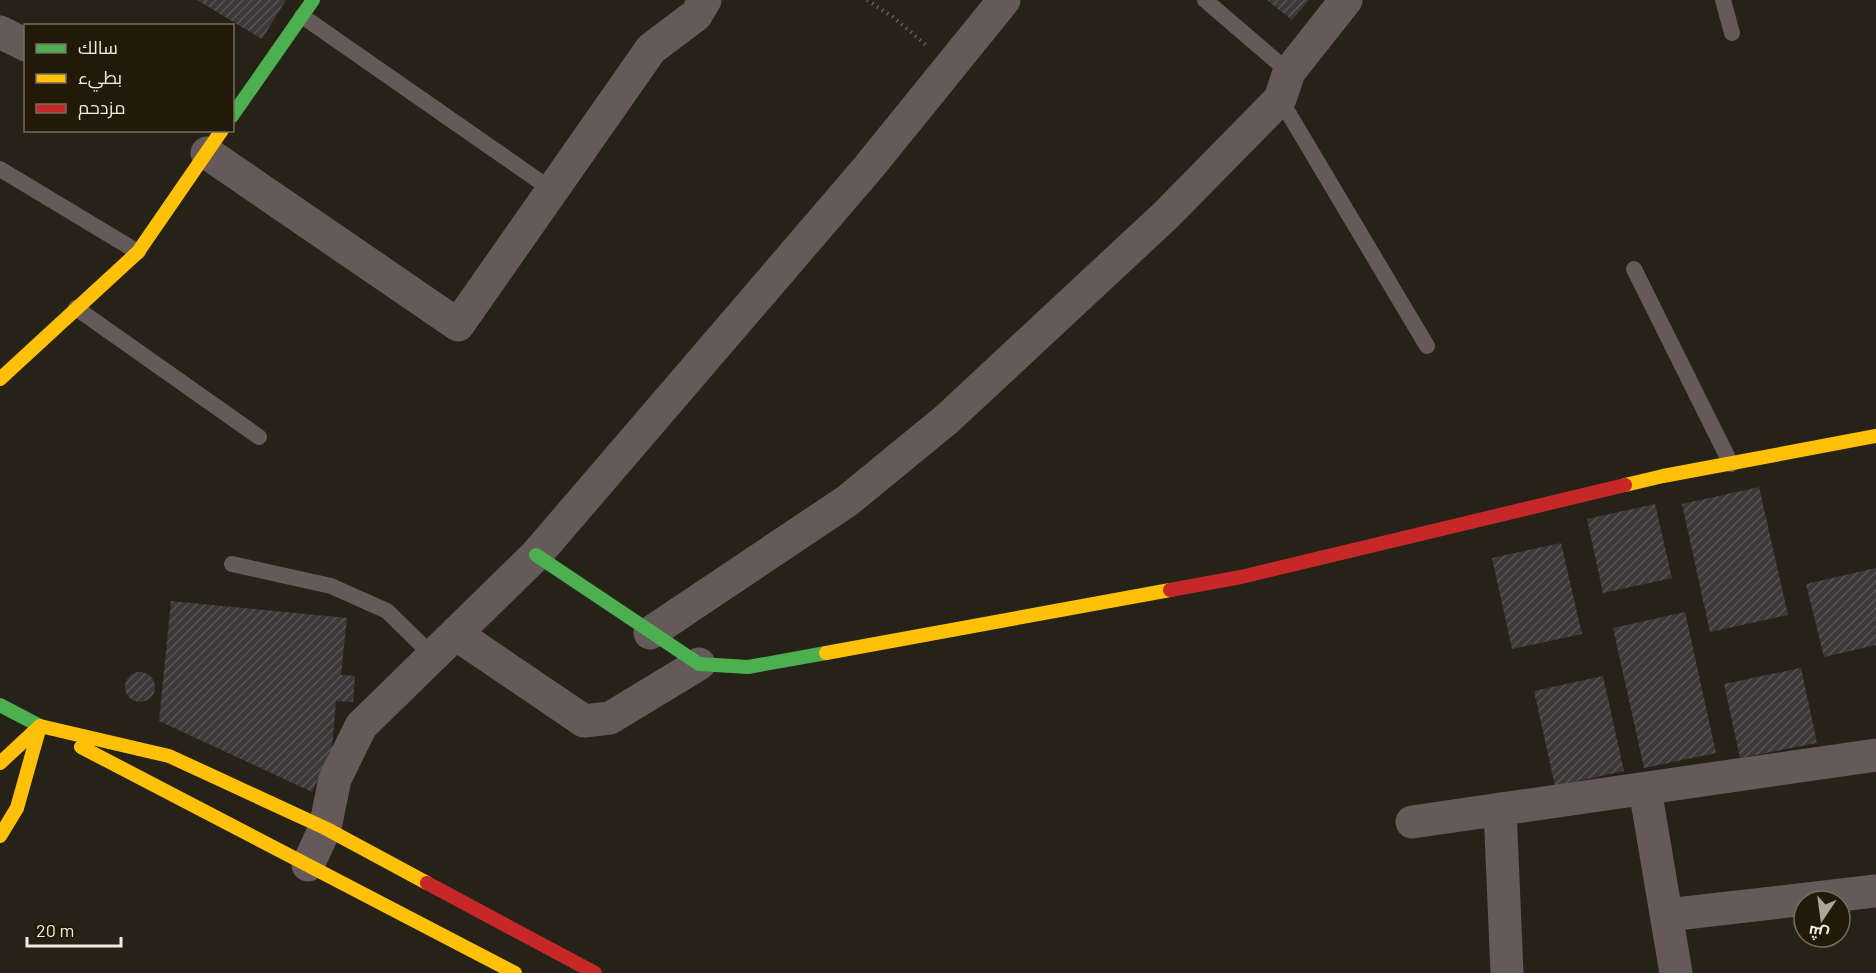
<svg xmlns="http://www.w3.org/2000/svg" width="1876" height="973" font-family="Barlow,Cairo,sans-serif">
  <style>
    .building { fill: url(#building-hatch) }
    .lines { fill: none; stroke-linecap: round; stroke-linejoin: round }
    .path { stroke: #675e5c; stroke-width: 4; stroke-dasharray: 1.5 4.5; stroke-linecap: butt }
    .lane { stroke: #655959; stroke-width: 16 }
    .street { stroke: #655959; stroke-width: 33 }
    .fast { stroke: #4caf50; stroke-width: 14 }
    .slow { stroke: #ffc107; stroke-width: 14 }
    .jam { stroke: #c62828; stroke-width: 14 }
  </style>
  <defs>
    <pattern id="building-hatch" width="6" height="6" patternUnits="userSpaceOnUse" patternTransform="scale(1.5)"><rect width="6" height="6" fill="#3d3839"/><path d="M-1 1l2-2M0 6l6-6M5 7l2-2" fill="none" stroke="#5a5555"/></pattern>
  </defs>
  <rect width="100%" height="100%" fill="#272218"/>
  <path class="building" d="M 197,0 L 286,0 L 262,39 Z
    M 1267,0 L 1309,0 L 1292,20 Z
    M 1759,487 L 1788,615 L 1710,632 L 1682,504 Z
    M 1655,504 L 1672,578 L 1603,593 L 1587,519 Z
    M 1561,543 L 1582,634 L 1512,649 L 1492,558 Z
    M 1876,568 L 1876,645 L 1824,657 L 1806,584 Z
    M 171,601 L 347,618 L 341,675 L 355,676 L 353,702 L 336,701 L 332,749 L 312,792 L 159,721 Z
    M 1685,612 L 1716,753 L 1644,768 L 1613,628 Z
    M 1801,668 L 1817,743 L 1740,758 L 1724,684 Z
    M125 687a15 15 0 1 1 30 0a15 15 0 1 1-30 0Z
    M 1603,676 L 1624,771 L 1555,786 L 1534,691 Z"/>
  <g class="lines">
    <path class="path" d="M 867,0 L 893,17 L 926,45"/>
    <path class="lane" d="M 1205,0 L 1289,72
      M 1723,0 L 1732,33
      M 302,16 L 552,190
      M 1280,99 L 1427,346
      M 0,169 L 138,252
      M 1634,269 L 1731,464
      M 76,308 L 259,437
      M 232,564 L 331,586 L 387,611 L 433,656"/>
    <path class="street" d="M 0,32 L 26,45
      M 207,153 L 458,325 L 651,49 L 696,15 L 705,0
      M 650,633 L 847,501 L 947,419 L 1166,215 L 1280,99 L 1289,72 L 1346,0
      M 456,634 L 584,721 L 610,718 L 699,664
      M 1645,789 L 1676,973
      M 1500,809 L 1507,973
      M 1412,822 L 1876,755
      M 308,865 L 325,828 L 335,779 L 361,726 L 536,555 L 868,168 L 1004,0
      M 1667,915 L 1876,891"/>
    <path class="fast" d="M 232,116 L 313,0
      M 536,555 L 699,664 L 748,667 L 826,653
      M 0,705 L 40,726"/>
    <path class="slow" d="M 0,379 L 138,252 L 222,130
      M 1625,485 L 1663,476 L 1876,436
      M 826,653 L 1170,590
      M 40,726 L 169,756 L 325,828 L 427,883
      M 81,747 L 515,973
      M 0,763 L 40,726
      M 0,836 L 17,808 L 40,726"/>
    <path class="jam" d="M 1170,590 L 1241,577 L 1625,485
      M 427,883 L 595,973"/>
  </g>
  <rect x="24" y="24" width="210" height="108" fill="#231908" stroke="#766d5e" stroke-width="1.5"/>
  <rect x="36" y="44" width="30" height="9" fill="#4caf50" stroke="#766d5e" stroke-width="1.5"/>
  <text x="78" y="54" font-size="18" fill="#f2ebe0">سالك</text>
  <rect x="36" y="74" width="30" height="9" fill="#ffc107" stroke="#766d5e" stroke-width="1.5"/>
  <text x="78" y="84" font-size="18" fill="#f2ebe0">بطيء</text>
  <rect x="36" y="104" width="30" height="9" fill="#c62828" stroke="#766d5e" stroke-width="1.5"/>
  <text x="78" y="114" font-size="18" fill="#f2ebe0">مزدحم</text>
  <g transform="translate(1822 919) rotate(193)"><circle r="28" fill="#231908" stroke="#766d5e" stroke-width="1.5"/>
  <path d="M0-4.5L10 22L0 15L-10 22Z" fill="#aba59a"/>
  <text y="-9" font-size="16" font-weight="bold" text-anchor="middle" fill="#f2ebe0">ش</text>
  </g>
  <path d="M27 937v9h94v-9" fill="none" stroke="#f2ebe0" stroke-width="3"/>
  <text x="36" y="937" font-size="18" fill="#f2ebe0" stroke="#231908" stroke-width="4.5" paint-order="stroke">20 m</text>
</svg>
